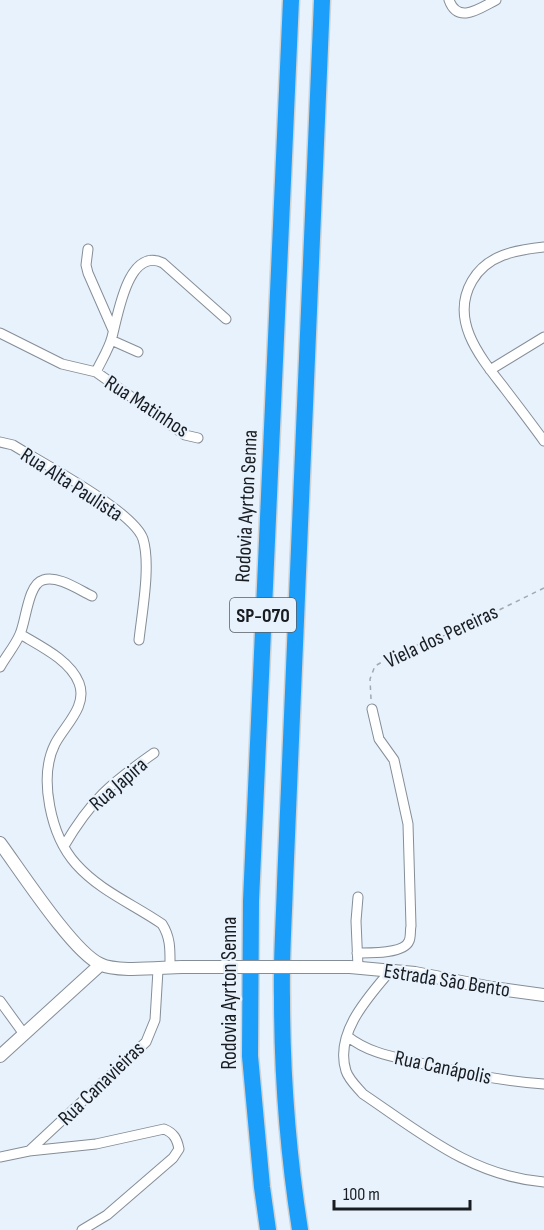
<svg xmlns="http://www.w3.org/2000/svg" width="544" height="1230" font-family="'Sofia Sans Condensed',sans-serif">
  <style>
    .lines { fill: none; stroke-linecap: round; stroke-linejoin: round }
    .street-casing { stroke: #858e97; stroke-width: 11 }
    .secondary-casing { stroke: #858e97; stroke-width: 14 }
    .highway-casing { stroke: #d1d2d2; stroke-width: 19 }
    .path { stroke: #a1a8b0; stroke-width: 1.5; stroke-dasharray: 4.5 4.5; stroke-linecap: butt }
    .street { stroke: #fff; stroke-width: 9 }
    .secondary { stroke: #fff; stroke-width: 12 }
    .highway { stroke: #1c9ffa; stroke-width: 16 }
    .secondary-bridge-casing { stroke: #858e97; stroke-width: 14; stroke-linecap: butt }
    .secondary-bridge { stroke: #fff; stroke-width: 12 }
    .labels { text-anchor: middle; stroke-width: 4.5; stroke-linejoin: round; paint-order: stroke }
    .shield { fill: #e8f2fc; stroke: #575c62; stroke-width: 1.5 }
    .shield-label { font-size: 20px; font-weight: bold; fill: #191c20 }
    .street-label { font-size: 21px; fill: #191c20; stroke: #e8f2fc }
  </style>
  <rect width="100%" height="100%" fill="#e8f2fc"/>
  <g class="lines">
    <g class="street-casing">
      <path id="street" d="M 449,0 C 458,25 480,8 496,0
        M 544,247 C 515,250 487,255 472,281 C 449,321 481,358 505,389 C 518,406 531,423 544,441
        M 88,249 L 86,265 L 88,273 L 113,330
        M 0,333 L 62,364 L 96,372 L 185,435 L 198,438
        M 111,340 L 138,352
        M 490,370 L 544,337
        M 96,372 C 101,361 109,349 112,337 C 118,315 128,246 163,263 L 226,319
        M 0,442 L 13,445 C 40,462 134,511 143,539 C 151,565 142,612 139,640
        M 20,634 C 40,646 70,660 79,683 C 88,706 65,725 55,744 C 38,778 51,836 76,864 C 100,891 133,904 162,924 C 171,938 170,951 170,967
        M 0,667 C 6,656 15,646 20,634 C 26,621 28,584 43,580 C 58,575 79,590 92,596
        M 64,846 C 91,800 110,784 154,753
        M 358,897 L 356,921 L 358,967
        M 357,953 C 369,953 404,954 409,941 C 411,937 410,930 411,926 L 408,824 L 394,760 L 379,739 L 372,709
        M 391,970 C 369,996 334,1033 346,1071 C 349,1080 357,1087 363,1094 C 421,1133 471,1176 544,1182
        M 0,1001 L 24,1034
        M 347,1036 C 368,1053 394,1057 420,1063 C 461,1073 502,1081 544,1084
        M 29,1151 L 146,1042 L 155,1020 L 158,970
        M 0,1157 L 29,1151 L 96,1144 L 164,1129 C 174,1133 177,1139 179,1149 L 173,1158 L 107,1215 L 82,1230"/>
    </g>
    <g class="secondary-casing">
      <path id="secondary" d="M 0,843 C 20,870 73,952 100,964 C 117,973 163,967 182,967
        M 350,967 L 415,973 L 492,988 L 544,995
        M 0,1056 L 100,965"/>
    </g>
    <g class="highway-casing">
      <path id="highway" d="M 268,1230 L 262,1187 L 250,1056 L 251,901 L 291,0
        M 300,1230 C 288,1153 282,1075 282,997 C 281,959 284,921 285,883 L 322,0"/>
    </g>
    <path class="path" d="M 371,699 L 370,679 L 375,666 L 403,650 L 454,632 L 544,588"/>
    <use href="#street" class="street"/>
    <use href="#secondary" class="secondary"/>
    <use href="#highway" class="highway"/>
    <g class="secondary-bridge-casing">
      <path id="secondary-bridge" d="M 182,967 L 350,967"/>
    </g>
    <use href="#secondary-bridge" class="secondary-bridge"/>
  </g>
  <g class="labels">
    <rect class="shield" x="230" y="598" width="66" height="34" rx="4.5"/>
    <g class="shield-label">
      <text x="263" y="622">SP-070</text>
    </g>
    <g class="street-label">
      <text transform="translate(147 406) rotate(33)" y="7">Rua Matinhos</text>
      <text transform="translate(72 484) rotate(33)" y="7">Rua Alta Paulista</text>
      <text transform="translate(246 506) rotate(-87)" y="7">Rodovia Ayrton Senna</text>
      <text transform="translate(441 636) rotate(-25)" y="7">Viela dos Pereiras</text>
      <text transform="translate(118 784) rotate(-41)" y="7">Rua Japira</text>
      <text transform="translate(447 980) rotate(9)" y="7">Estrada São Bento</text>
      <text transform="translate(229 993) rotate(-90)" y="7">Rodovia Ayrton Senna</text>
      <text transform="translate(443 1067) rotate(12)" y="7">Rua Canápolis</text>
      <text transform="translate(101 1083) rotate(-44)" y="7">Rua Canavieiras</text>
    </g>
  </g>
  <path d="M334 1200v9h136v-9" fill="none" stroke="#191c20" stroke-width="3"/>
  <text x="343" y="1200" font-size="18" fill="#191c20" stroke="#e8f2fc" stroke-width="4.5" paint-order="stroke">100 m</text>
</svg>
